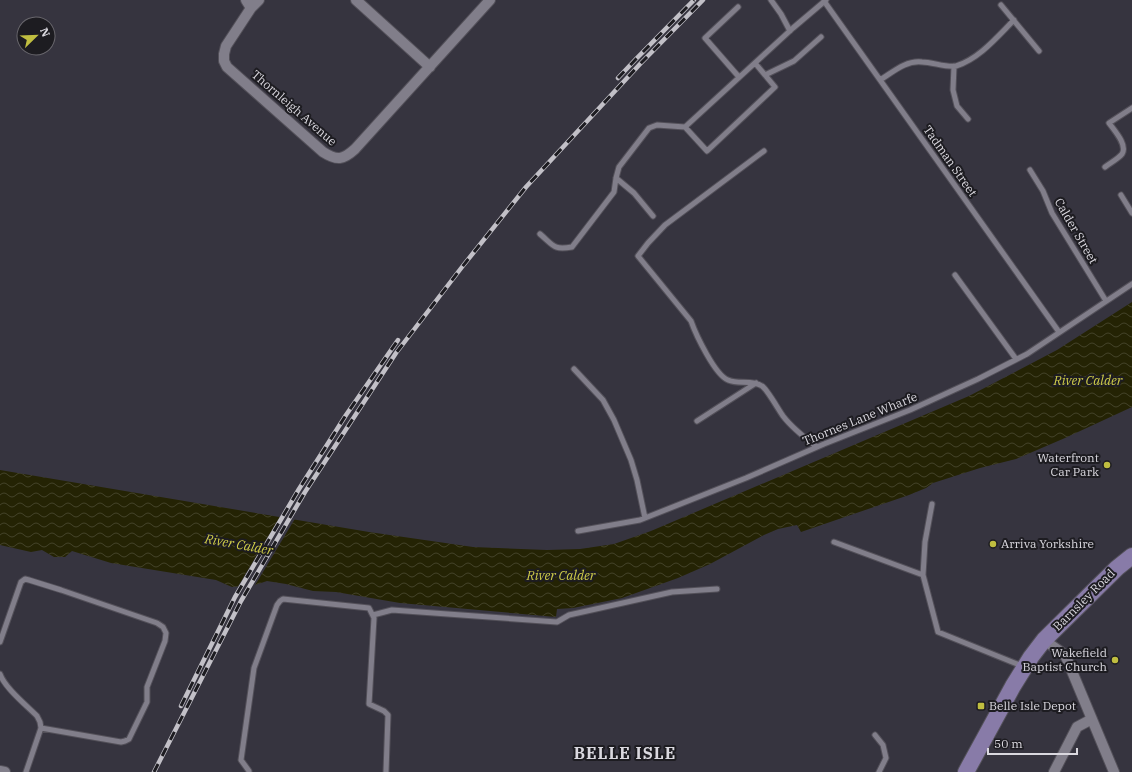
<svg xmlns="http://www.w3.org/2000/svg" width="1132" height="772" font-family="'IBM Plex Serif',serif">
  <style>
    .water { fill: url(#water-waves) }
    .pier { fill: #36343f }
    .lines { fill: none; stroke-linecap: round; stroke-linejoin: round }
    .lane-casing { stroke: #535059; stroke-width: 7 }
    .street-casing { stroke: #535059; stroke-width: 12 }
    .primary-casing { stroke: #535059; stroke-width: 18 }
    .lane { stroke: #817e8a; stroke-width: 5 }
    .street { stroke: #817e8a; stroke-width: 10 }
    .primary { stroke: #887ba8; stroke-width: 16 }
    .rail-casing { stroke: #c2c0c7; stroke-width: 4.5 }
    .rail { stroke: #1d1c21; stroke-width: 3; stroke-dasharray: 9; stroke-linecap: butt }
    .poi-dot { fill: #c0be40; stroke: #1d1c21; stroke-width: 1.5 }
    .labels { text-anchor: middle; stroke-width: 4; stroke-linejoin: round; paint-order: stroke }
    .street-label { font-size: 12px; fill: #dad8df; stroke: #1d1c21 }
    .poi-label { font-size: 12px; fill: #dad8df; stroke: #1d1c21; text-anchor: end }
    .water-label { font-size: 13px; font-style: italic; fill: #d0cd49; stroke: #1d1c21 }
    .district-label { font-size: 16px; font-weight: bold; letter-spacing: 1px; fill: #dad8df; stroke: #1d1c21 }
  </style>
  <defs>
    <pattern id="water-waves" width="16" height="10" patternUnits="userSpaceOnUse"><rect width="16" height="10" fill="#242304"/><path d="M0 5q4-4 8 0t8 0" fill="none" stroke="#434228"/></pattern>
  </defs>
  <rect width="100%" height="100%" fill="#36343f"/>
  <path class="water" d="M 1132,302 L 1132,407 L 1065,438 L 1016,459 L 980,468 L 933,483 L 926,488 L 909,495 L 801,532 L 797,525 L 778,529 L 764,535 L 710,564 L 678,578 L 622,598 L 573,608 L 557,609 L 556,617 L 400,603 L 336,592 L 313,591 L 286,584 L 267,581 L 255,585 L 232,587 L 216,580 L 111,563 L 72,551 L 65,557 L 54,557 L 42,550 L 31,552 L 0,545 L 0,470 L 369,532 L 473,547 L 547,550 L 580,549 L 614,544 L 651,531 L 969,396 L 1057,350 Z"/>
  <path class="pier" d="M 281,515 L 296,517 L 254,587 L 237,588 Z"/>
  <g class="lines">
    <g class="lane-casing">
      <path id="lane" d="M 771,0 L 781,14 L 790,31
        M 824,1 L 1059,332
        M 1001,5 L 1039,51
        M 738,7 L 705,38 L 739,77
        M 954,66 L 953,90 L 957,106 L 968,119
        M 765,75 L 794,61 L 821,37
        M 880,80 C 893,72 906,60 922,62 C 932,62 947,68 956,66 C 979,59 997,37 1014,20
        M 685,127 L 793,28 L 826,0
        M 764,151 L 665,225 L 648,243 L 638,256 L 691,321 C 696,335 715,375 728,380 C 739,385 751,379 762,386 C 767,389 778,409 783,416 C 792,428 805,438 817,447
        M 1105,167 C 1110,163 1118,159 1122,154 C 1128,145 1114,130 1109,123 L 1132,108
        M 1030,170 L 1043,191 L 1052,213 L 1106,301
        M 616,178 L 634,193 L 653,216
        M 1121,195 L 1132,213
        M 540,234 C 554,246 553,250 572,247 L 614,192 L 616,178 L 619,167 L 649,128 L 657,125 L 685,127 L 707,151 L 775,87 L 755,63
        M 955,275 L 1016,359
        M 574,369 L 603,400 L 614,420 L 631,460 L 637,480 L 645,518
        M 697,421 L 756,383
        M 932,504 L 925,542 L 923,575 L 938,632 L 1022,666
        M 578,531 L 640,520 L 746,478 L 824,444 L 910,410 L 978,379 L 1027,354 L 1132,284
        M 834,542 L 923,575
        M 373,615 L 392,610 L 557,622 L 569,615 L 672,592 L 717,589
        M 0,642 L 21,582 L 25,579 L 29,580 L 61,590 L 157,623 L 163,627 L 166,633 L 165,641 L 147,687 L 147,702 L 129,739 L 125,741 L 121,742 L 41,728
        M 0,674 C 5,688 26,705 37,716 L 40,722 L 41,728 L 26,772
        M 875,735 L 883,745 L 886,758 L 879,772
        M 249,772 L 249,771 L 241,760 L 254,668 L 277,605 L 280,601 L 283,599 L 369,608 L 374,618 L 369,704 L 384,711 L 388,715 L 386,772"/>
    </g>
    <g class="street-casing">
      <path id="street" d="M 246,0 L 251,8
        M 259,0 L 251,8 L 226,46 L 224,54 L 224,61 L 227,67 L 323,152 C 337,161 343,160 355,149 L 490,0
        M 356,0 L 430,67
        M 1044,640 L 1061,652 L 1066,657 L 1114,772
        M 0,771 L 5,772
        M 1054,772 L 1077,727 L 1092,719"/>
    </g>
    <g class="primary-casing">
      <path id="primary" d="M 966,772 L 1013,686 L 1031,657 L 1044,640 L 1117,568 L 1132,556"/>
    </g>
    <use href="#lane" class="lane"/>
    <use href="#street" class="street"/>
    <use href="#primary" class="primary"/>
    <g class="rail-casing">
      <path id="rail" d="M 618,78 L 636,59 L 694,0
        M 181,706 L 235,597 L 299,489 L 346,415 L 398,340
        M 154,772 L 241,601 L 305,492 L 396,353 L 462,267 L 526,187 L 641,63 L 703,0"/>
    </g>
    <use href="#rail" class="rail"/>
  </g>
  <g class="poi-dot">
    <circle cx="1107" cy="465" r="4"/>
    <circle cx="993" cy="544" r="4"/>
    <circle cx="1115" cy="660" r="4"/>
    <rect x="977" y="702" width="8" height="8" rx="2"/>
  </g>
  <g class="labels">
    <g class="street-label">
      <text transform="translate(294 108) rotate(41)" y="4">Thornleigh Avenue</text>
      <text transform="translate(950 161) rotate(55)" y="4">Tadman Street</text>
      <text transform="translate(1076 231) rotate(60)" y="4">Calder Street</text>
      <text transform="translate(860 419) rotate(-22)" y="4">Thornes Lane Wharfe</text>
      <text transform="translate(1084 600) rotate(-45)" y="4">Barnsley Road</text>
    </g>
    <g class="poi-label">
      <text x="1099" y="462">Waterfront<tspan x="1099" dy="14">Car Park</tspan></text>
      <text x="1001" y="548" text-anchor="start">Arriva Yorkshire</text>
      <text x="1107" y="657">Wakefield<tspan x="1107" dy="14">Baptist Church</tspan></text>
      <text x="989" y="710" text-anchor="start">Belle Isle Depot</text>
    </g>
    <g class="water-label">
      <text x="1088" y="385">River Calder</text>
      <text transform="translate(239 544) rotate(10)" y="5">River Calder</text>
      <text x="561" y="580">River Calder</text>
    </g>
    <g class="district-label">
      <text x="625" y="759">BELLE ISLE</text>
    </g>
  </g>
  <g transform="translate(36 36) rotate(67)"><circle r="19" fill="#1d1c21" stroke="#69676d"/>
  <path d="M0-3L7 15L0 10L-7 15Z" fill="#c0be40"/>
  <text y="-6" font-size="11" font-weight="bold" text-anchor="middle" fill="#dad8df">N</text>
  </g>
  <path d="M988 748v6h89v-6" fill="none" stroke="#dad8df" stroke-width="2"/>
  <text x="994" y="748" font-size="12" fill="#dad8df" stroke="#1d1c21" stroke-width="3" paint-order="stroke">50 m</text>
</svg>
